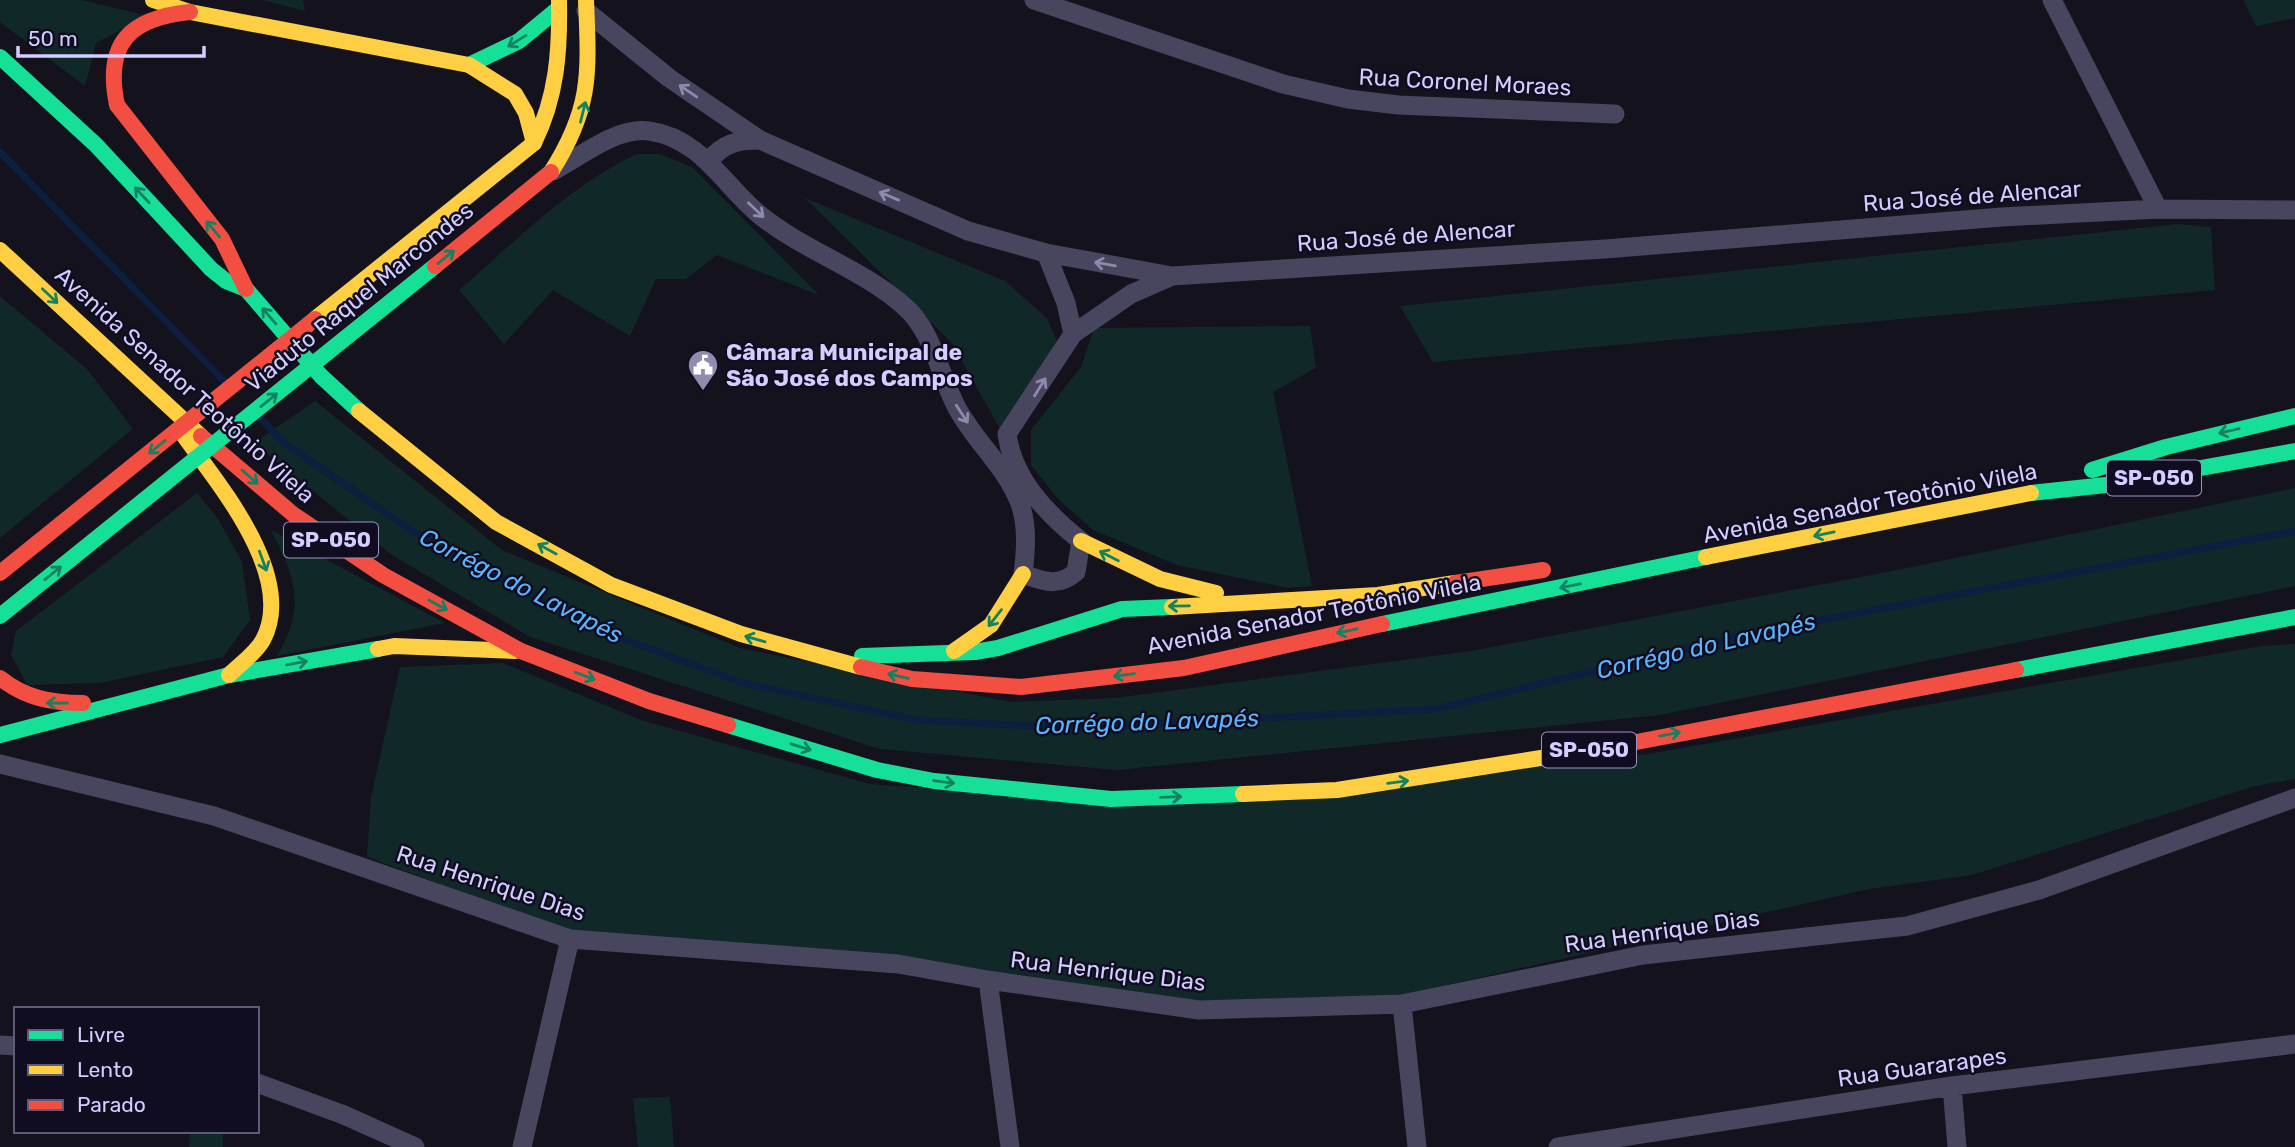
<svg xmlns="http://www.w3.org/2000/svg" width="2295" height="1147" font-family="Rubik,sans-serif">
  <style>
    .green { fill: #112828 }
    .lines { fill: none; stroke-linecap: round; stroke-linejoin: round }
    .stream { stroke: #0c1f3f; stroke-width: 7 }
    .street { stroke: #47465e; stroke-width: 19 }
    .fast { stroke: #16e098; stroke-width: 16 }
    .slow { stroke: #ffcf43; stroke-width: 16 }
    .jam { stroke: #f24e42; stroke-width: 16 }
    .fast-bridge { stroke: #16e098; stroke-width: 16 }
    .slow-bridge { stroke: #ffcf43; stroke-width: 16 }
    .jam-bridge { stroke: #f24e42; stroke-width: 16 }
    .oneway { stroke: #148162 }
    .oneway2 { stroke: #8d8aae }
    .labels { text-anchor: middle; stroke-width: 5; stroke-linejoin: round; paint-order: stroke }
    .shield { fill: #110d21; stroke: #9994bc; stroke-width: 2 }
    .shield-label { font-size: 21px; font-weight: bold; fill: #d3ceff }
    .street-label { font-size: 23px; fill: #d3ceff; stroke: #110d21 }
    .poi-label { font-size: 23px; font-weight: bold; fill: #d3ceff; stroke: #110d21; text-anchor: start }
    .water-label { font-size: 24px; font-style: italic; fill: #5cb4fe; stroke: #110d21 }
  </style>
  <rect width="100%" height="100%" fill="#14121d"/>
  <path class="green" d="M 0,0 L 82,0 L 148,16 L 96,43 L 85,86 L 0,22 Z
    M 263,0 L 303,0 L 305,11 Z
    M 2243,0 L 2295,0 L 2295,18 L 2256,26 Z
    M 637,154 L 660,154 L 692,167 L 819,295 L 717,255 L 686,279 L 656,279 L 630,336 L 553,290 L 504,344 L 459,290 C 515,242 570,185 637,154 Z
    M 805,198 L 1005,281 L 1047,318 L 1057,341 L 1000,429 L 952,343 Z
    M 2178,224 L 2211,227 L 2215,290 L 1433,362 L 1400,306 Z
    M 0,296 L 87,369 L 133,429 L 0,538 Z
    M 1310,326 L 1316,368 L 1273,392 L 1312,586 L 1288,588 L 1177,565 L 1093,530 L 1058,499 L 1031,465 L 1031,430 L 1081,367 L 1094,328 Z
    M 315,401 L 502,550 L 740,648 L 1010,702 L 1115,698 L 1471,651 L 1887,572 L 2295,488 L 2295,586 L 1660,715 L 1117,770 L 880,749 L 530,637 L 392,555 L 254,443 Z
    M 197,493 L 218,519 L 242,562 L 250,620 L 223,657 L 100,683 L 27,685 L 11,654 L 16,631 Z
    M 271,530 L 445,623 L 277,656 C 306,606 296,579 271,530 Z
    M 2295,644 L 2295,779 L 2255,786 L 1972,875 L 1869,889 L 1399,996 L 1198,1001 L 880,954 L 570,931 L 367,857 L 371,797 L 400,667 L 503,663 L 641,720 L 870,784 L 1113,803 L 1648,754 L 2261,646 Z
    M 670,1097 L 674,1147 L 638,1147 L 633,1098 Z
    M 190,1131 L 223,1131 L 223,1147 L 189,1147 Z"/>
  <g class="lines">
    <path class="stream" d="M 0,152 L 227,384
      M 257,415 L 287,445 L 411,530 L 599,630 L 743,683 L 917,720 L 1072,728 L 1436,709 L 1752,633 L 2295,531"/>
    <path class="street" d="M 1034,0 L 1283,84 L 1348,99 L 1398,105 L 1615,114
      M 2052,0 L 2158,209
      M 586,11 L 669,78 L 760,140 L 968,231 L 1046,253 L 1172,276 L 1605,249 L 2002,217 L 2158,209 L 2295,210
      M 709,161 C 723,143 738,140 760,140
      M 553,171 C 580,157 618,126 649,131 C 701,138 724,186 761,216 C 805,251 862,269 904,306 C 932,330 939,372 955,404 C 972,439 1004,464 1019,501 C 1028,524 1026,550 1023,574 C 1043,581 1058,588 1076,572 L 1081,541 C 1047,514 1013,479 1007,434 L 1073,334 L 1131,294 L 1172,276
      M 1046,253 L 1066,303 L 1073,334
      M 0,764 L 214,816 L 570,939 L 898,964 L 988,980 L 1199,1010 L 1402,1004 L 1643,955 L 1907,926 L 2039,890 L 2295,798
      M 988,980 L 1010,1147
      M 1402,1004 L 1417,1147
      M 0,1045 L 16,1046
      M 257,1083 L 344,1115 L 415,1147
      M 1952,1086 L 1957,1147
      M 522,1147 L 570,939
      M 1558,1147 L 1952,1086 L 2295,1044"/>
    <path class="fast" d="M 0,57 L 96,145 L 211,269 L 226,281 L 246,289 L 321,376 L 359,411
      M 469,65 L 519,41 L 559,8
      M 2092,470 L 2166,447 L 2295,416
      M 2031,493 L 2106,485 L 2295,451
      M 1382,624 L 1706,557
      M 862,656 L 975,652 L 998,648 L 1122,609 L 1172,607
      M 2016,670 L 2295,617
      M 728,725 L 877,770 L 934,781 L 1111,799 L 1243,794
      M 0,735 L 229,675 L 378,649"/>
    <path class="slow" d="M 153,0 L 190,12 L 469,65 L 515,94 L 526,113 L 534,143
      M 534,143 C 557,96 560,51 559,0
      M 551,172 C 592,108 589,73 586,0
      M 0,250 L 201,436
      M 359,411 L 496,522 L 611,585 L 741,634 L 861,667
      M 184,436 C 218,484 297,576 263,640 C 255,654 240,664 229,675
      M 1081,541 L 1160,579 L 1216,593
      M 1706,557 L 2031,493
      M 1172,607 L 1378,595 L 1455,583
      M 378,649 L 394,646 L 515,651
      M 954,651 L 991,625 L 1023,574
      M 1243,794 L 1337,790 L 1610,747"/>
    <path class="jam" d="M 190,12 C 130,18 104,43 117,105 L 222,239 L 246,289
      M 201,436 L 294,515 L 383,575 L 521,651 L 649,701 L 728,725
      M 1455,583 L 1543,570
      M 861,667 L 912,679 L 1021,687 L 1184,668 L 1382,624
      M 0,678 C 25,698 51,703 83,703
      M 1610,747 L 2016,670"/>
    <path class="fast-bridge" d="M 0,616 L 435,266"/>
    <path class="slow-bridge" d="M 315,319 L 534,143"/>
    <path class="jam-bridge" d="M 435,266 L 551,172
      M 0,573 L 315,319"/>
  </g>
  <defs><path id="oneway-shaft" d="M-6 0H5M1.5-3L5.5 0L1.5 3" fill="none" stroke-width="1.6" stroke-linecap="round" stroke-linejoin="round" transform="scale(1.75)"/></defs>
  <g class="oneway">
    <use href="#oneway-shaft" transform="translate(517 41) rotate(148)"/>
    <use href="#oneway-shaft" transform="translate(583 112) rotate(-76)"/>
    <use href="#oneway-shaft" transform="translate(142 195) rotate(-133)"/>
    <use href="#oneway-shaft" transform="translate(213 229) rotate(-130)"/>
    <use href="#oneway-shaft" transform="translate(446 257) rotate(-39)"/>
    <use href="#oneway-shaft" transform="translate(50 296) rotate(43)"/>
    <use href="#oneway-shaft" transform="translate(269 316) rotate(-131)"/>
    <use href="#oneway-shaft" transform="translate(269 400) rotate(-39)"/>
    <use href="#oneway-shaft" transform="translate(2229 431) rotate(167)"/>
    <use href="#oneway-shaft" transform="translate(157 447) rotate(141)"/>
    <use href="#oneway-shaft" transform="translate(250 477) rotate(41)"/>
    <use href="#oneway-shaft" transform="translate(1824 534) rotate(168)"/>
    <use href="#oneway-shaft" transform="translate(547 549) rotate(-151)"/>
    <use href="#oneway-shaft" transform="translate(1109 556) rotate(-153)"/>
    <use href="#oneway-shaft" transform="translate(263 561) rotate(70)"/>
    <use href="#oneway-shaft" transform="translate(53 573) rotate(-39)"/>
    <use href="#oneway-shaft" transform="translate(1570 586) rotate(169)"/>
    <use href="#oneway-shaft" transform="translate(438 605) rotate(29)"/>
    <use href="#oneway-shaft" transform="translate(1179 606) rotate(179)"/>
    <use href="#oneway-shaft" transform="translate(995 618) rotate(128)"/>
    <use href="#oneway-shaft" transform="translate(1347 631) rotate(168)"/>
    <use href="#oneway-shaft" transform="translate(755 639) rotate(-164)"/>
    <use href="#oneway-shaft" transform="translate(297 663) rotate(-10)"/>
    <use href="#oneway-shaft" transform="translate(1124 675) rotate(173)"/>
    <use href="#oneway-shaft" transform="translate(585 676) rotate(21)"/>
    <use href="#oneway-shaft" transform="translate(898 676) rotate(-167)"/>
    <use href="#oneway-shaft" transform="translate(57 703) rotate(-180)"/>
    <use href="#oneway-shaft" transform="translate(1670 734) rotate(-11)"/>
    <use href="#oneway-shaft" transform="translate(801 747) rotate(17)"/>
    <use href="#oneway-shaft" transform="translate(944 782) rotate(8)"/>
    <use href="#oneway-shaft" transform="translate(1398 782) rotate(-7)"/>
    <use href="#oneway-shaft" transform="translate(1171 797) rotate(-2)"/>
  </g>
  <g class="oneway2">
    <use href="#oneway-shaft" transform="translate(688 91) rotate(-146)"/>
    <use href="#oneway-shaft" transform="translate(889 196) rotate(-157)"/>
    <use href="#oneway-shaft" transform="translate(756 210) rotate(43)"/>
    <use href="#oneway-shaft" transform="translate(1105 264) rotate(-170)"/>
    <use href="#oneway-shaft" transform="translate(1040 387) rotate(-58)"/>
    <use href="#oneway-shaft" transform="translate(962 414) rotate(57)"/>
  </g>
  <defs>
    <g id="civic-pin" transform="scale(1.575)"><path d="M0 17L-7.5 6A9.5 9.5 0 1 1 7.5 6Z" fill="#908cb0" stroke="#110d21"/><path d="M-.6-6.5H3V-4.5H.6V-3L4-1V1h2V6H-6V1h2V-1L-.6-3ZM-1.2 2.5V6h2.4V2.5Z" fill="#fff"/></g>
  </defs>
  <g fill-rule="evenodd">
    <use href="#civic-pin" x="703" y="365"/>
  </g>
  <g class="labels">
    <g class="shield">
      <rect x="2107" y="460.5" width="94" height="35" rx="5"/>
      <rect x="284" y="522.5" width="94" height="35" rx="5"/>
      <rect x="1542" y="732.5" width="94" height="35" rx="5"/>
    </g>
    <g class="shield-label">
      <text x="2154" y="485">SP-050</text>
      <text x="331" y="547">SP-050</text>
      <text x="1589" y="757">SP-050</text>
    </g>
    <g class="street-label">
      <text transform="translate(1465 82) rotate(3)" y="8">Rua Coronel Moraes</text>
      <text transform="translate(1972 196) rotate(-4)" y="8">Rua José de Alencar</text>
      <text transform="translate(1406 236) rotate(-4)" y="8">Rua José de Alencar</text>
      <text transform="translate(359 297) rotate(-39)" y="8">Viaduto Raquel Marcondes</text>
      <text transform="translate(185 385) rotate(42)" y="8">Avenida Senador Teotônio Vilela</text>
      <text transform="translate(1870 503) rotate(-11)" y="8">Avenida Senador Teotônio Vilela</text>
      <text transform="translate(1314 614) rotate(-11)" y="8">Avenida Senador Teotônio Vilela</text>
      <text transform="translate(491 883) rotate(18)" y="8">Rua Henrique Dias</text>
      <text transform="translate(1662 931) rotate(-8)" y="8">Rua Henrique Dias</text>
      <text transform="translate(1108 971) rotate(7)" y="8">Rua Henrique Dias</text>
      <text transform="translate(1922 1067) rotate(-8)" y="8">Rua Guararapes</text>
    </g>
    <g class="poi-label">
      <text x="726" y="360">Câmara Municipal de<tspan x="726" dy="26">São José dos Campos</tspan></text>
    </g>
    <g class="water-label">
      <text transform="translate(521 586) rotate(27)" y="8">Corrégo do Lavapés</text>
      <text transform="translate(1706 646) rotate(-13)" y="8">Corrégo do Lavapés</text>
      <text transform="translate(1147 722) rotate(-2)" y="8">Corrégo do Lavapés</text>
    </g>
  </g>
  <rect x="14" y="1007" width="245" height="126" fill="#110d21" stroke="#5f5a7a" stroke-width="2"/>
  <rect x="28" y="1030" width="35" height="10" fill="#16e098" stroke="#5f5a7a" stroke-width="2"/>
  <text x="77" y="1042" font-size="21" fill="#d3ceff">Livre</text>
  <rect x="28" y="1065" width="35" height="10" fill="#ffcf43" stroke="#5f5a7a" stroke-width="2"/>
  <text x="77" y="1077" font-size="21" fill="#d3ceff">Lento</text>
  <rect x="28" y="1100" width="35" height="10" fill="#f24e42" stroke="#5f5a7a" stroke-width="2"/>
  <text x="77" y="1112" font-size="21" fill="#d3ceff">Parado</text>
  <path d="M18 46v10h186v-10" fill="none" stroke="#d3ceff" stroke-width="3.5"/>
  <text x="28" y="46" font-size="21" fill="#d3ceff" stroke="#110d21" stroke-width="5" paint-order="stroke">50 m</text>
</svg>
